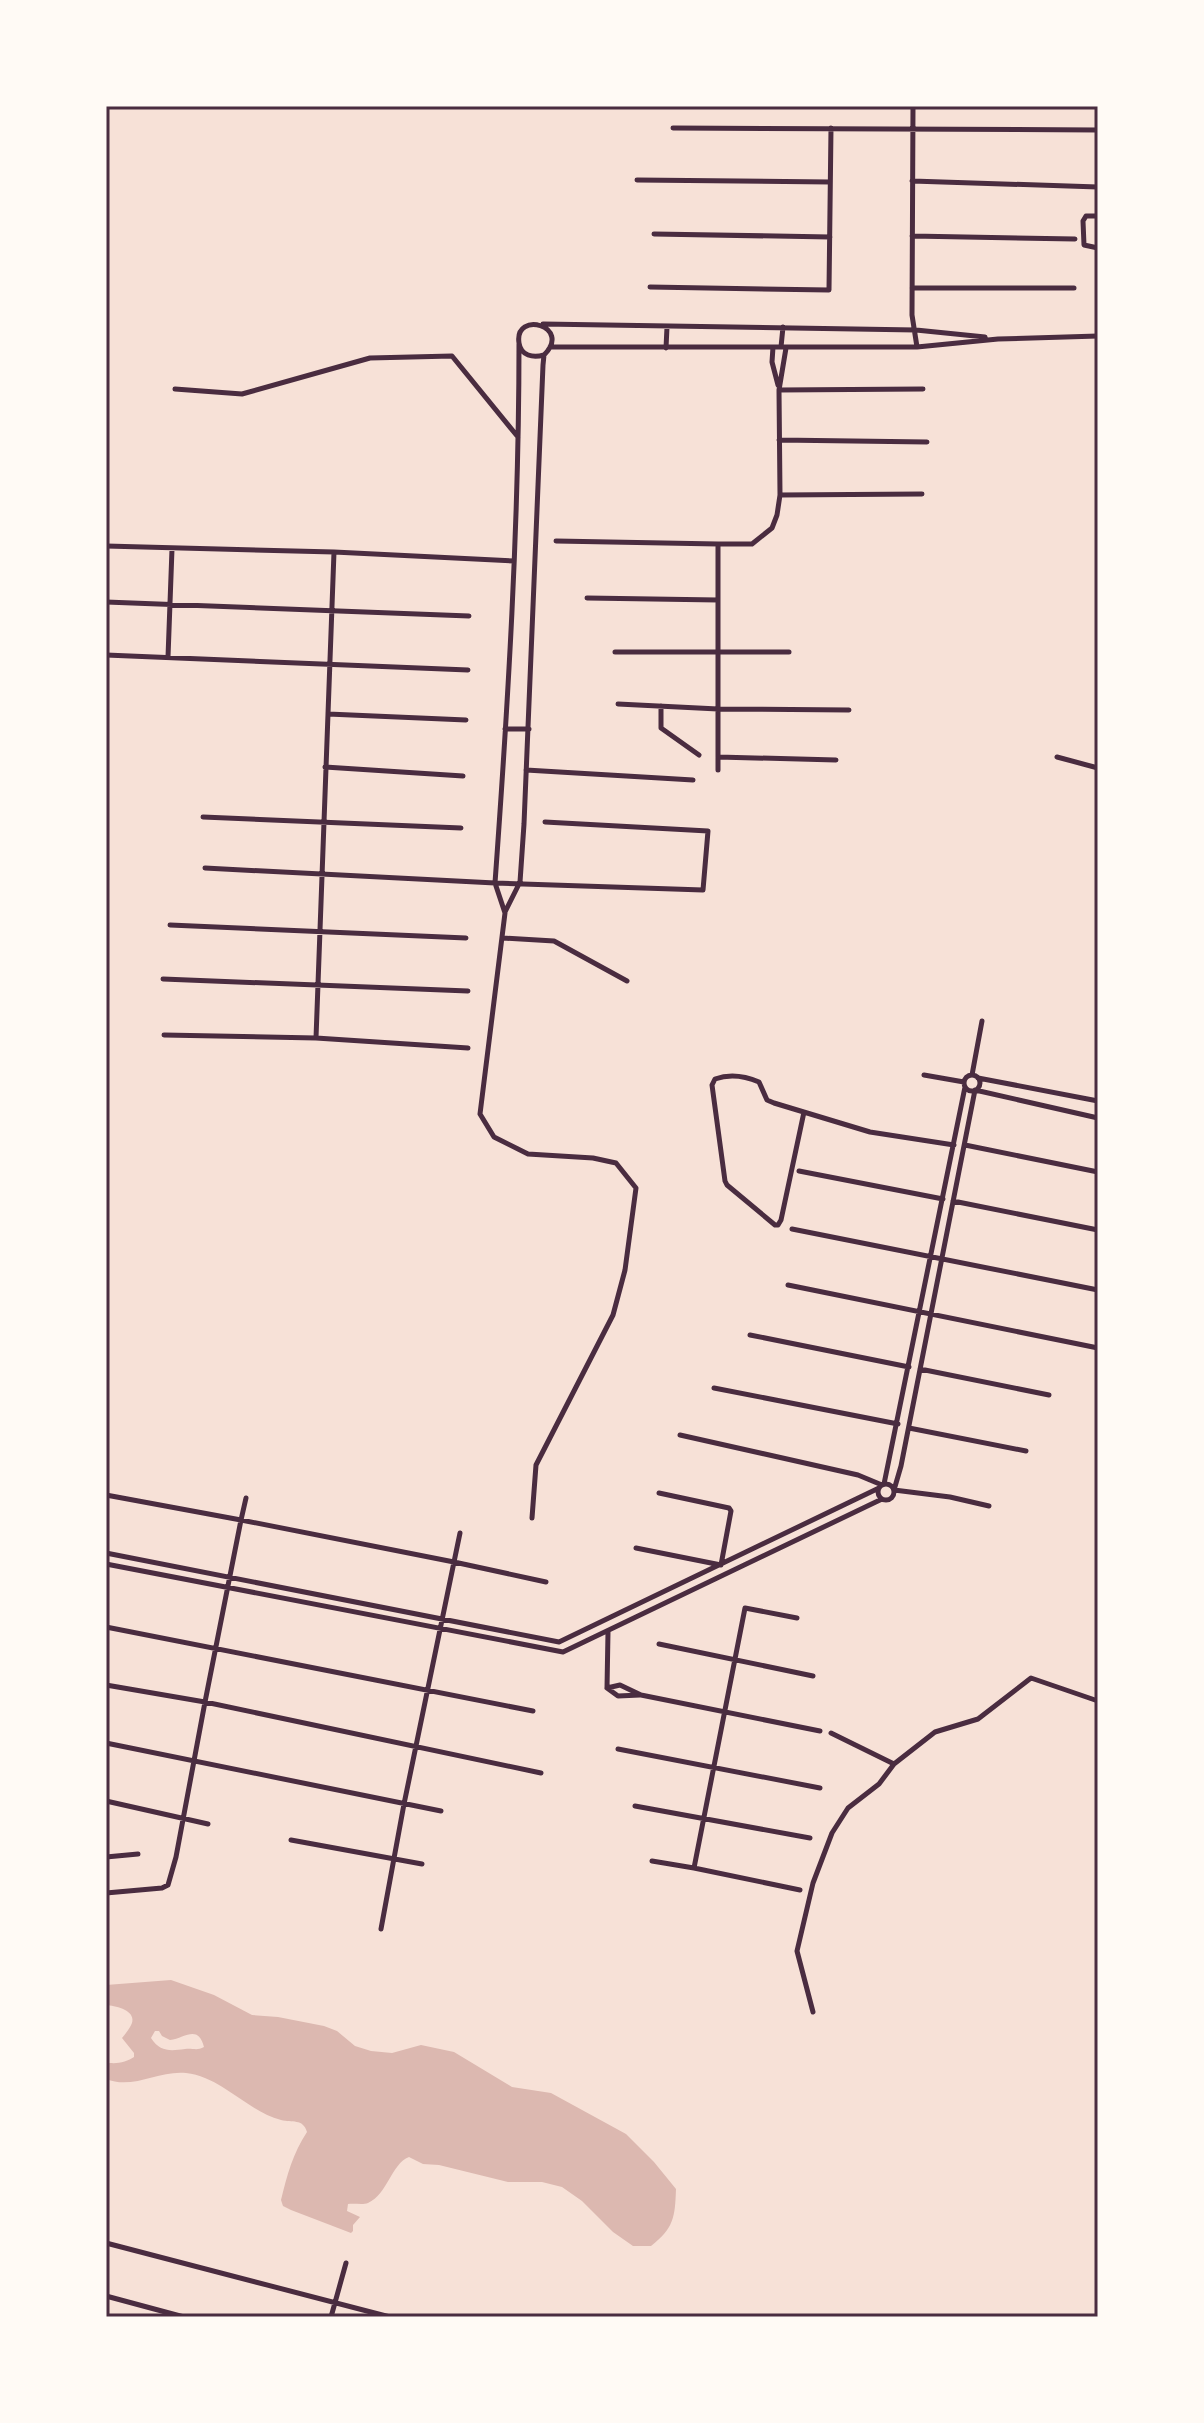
<svg xmlns="http://www.w3.org/2000/svg" width="1204" height="2423" font-family="Arial,sans-serif">
  <style>
    .water { fill: #dcb8b0; fill-rule: evenodd }
    .lines { fill: none; stroke-linecap: round; stroke-linejoin: round }
    .minor { stroke: #4a2c40; stroke-width: 5 }
    .neatline { fill: none; stroke: #4a2c40; stroke-width: 3 }
  </style>
  <rect width="100%" height="100%" fill="#f7e1d7"/>
  <path class="water" d="M 171,1980 L 214,1995 L 252,2015 L 278,2017 L 324,2026 L 337,2031 L 355,2046 L 371,2051 L 392,2053 L 421,2045 L 454,2052 L 512,2087 L 551,2093 L 626,2134 L 654,2162 L 676,2189 C 675,2217 674,2228 651,2246 L 633,2246 L 613,2232 L 582,2201 L 562,2187 L 542,2182 L 508,2182 L 439,2165 L 423,2164 L 409,2157 C 391,2164 388,2194 368,2203 C 363,2205 354,2203 348,2204 L 347,2211 L 360,2217 L 353,2225 L 353,2231 L 351,2233 L 291,2210 L 283,2206 L 281,2200 C 287,2175 293,2153 307,2132 C 303,2118 292,2123 281,2120 C 247,2111 222,2077 186,2073 C 159,2070 133,2090 106,2079 L 106,2062 C 114,2065 127,2062 134,2057 L 134,2053 L 122,2038 C 125,2034 128,2031 130,2027 C 140,2011 117,2006 106,2005 L 106,1985 ZM 155,2031 L 159,2031 L 162,2036 L 170,2040 C 185,2038 198,2024 204,2047 C 197,2051 193,2048 185,2049 C 170,2051 160,2052 151,2038 Z"/>
  <g class="lines">
    <path class="minor" d="M 913,106 L 912,315 L 917,347
      M 673,128 L 1098,130
      M 637,180 L 830,182
      M 912,181 L 1098,187
      M 1098,216 L 1086,216 L 1083,221 L 1084,245 L 1098,248
      M 654,234 L 830,237
      M 912,236 L 1075,239
      M 650,287 L 829,290 L 831,128
      M 912,288 L 1074,288
      M 543,324 L 916,330 L 985,337
      M 519,344 C 519,524 508,703 495,883 L 505,913 L 480,1114 L 494,1137 L 528,1154 L 593,1158 L 616,1163 L 636,1188 L 625,1270 L 613,1315 L 536,1465 L 532,1518
      M 550,347 L 917,347 L 998,339 L 1098,336
      M 773,347 L 772,362 L 778,385
      M 781,347 L 783,327
      M 666,348 L 667,327
      M 175,389 L 242,394 L 370,358 L 452,356 L 518,437
      M 779,390 L 923,389
      M 779,440 L 927,442
      M 780,495 L 922,494
      M 556,541 L 718,544
      M 106,546 L 334,552 L 514,561
      M 587,598 L 718,600
      M 106,602 L 469,616
      M 615,652 L 789,652
      M 106,655 L 468,670
      M 168,657 L 172,549
      M 618,704 L 718,709 L 849,710
      M 661,706 L 661,728 L 699,755
      M 328,714 L 466,720
      M 505,729 L 529,729
      M 718,757 L 836,760
      M 1057,757 L 1098,768
      M 325,767 L 463,776
      M 526,770 L 693,780
      M 718,770 L 718,544 L 752,544 L 772,528 L 777,515 L 780,495 L 779,390 L 786,348
      M 203,817 L 461,828
      M 205,868 L 495,883 L 703,890 L 708,831 L 545,822
      M 505,912 L 520,882 L 524,824 L 543,365 L 544,355 C 573,326 514,310 519,343 C 521,356 533,358 544,355
      M 170,925 L 466,938
      M 503,938 L 554,941 L 627,981
      M 163,979 L 468,991
      M 164,1035 L 316,1038 L 468,1048
      M 316,1038 L 334,552
      M 924,1075 L 964,1082
      M 972,1075 L 982,1021
      M964 1083a8 8 0 1 1 16 0a8 8 0 1 1-16 0Z
      M 978,1078 L 1098,1101
      M 804,1112 L 781,1220 L 778,1225 L 775,1225 L 727,1185 L 725,1181 L 712,1085 L 715,1079 C 729,1074 745,1076 759,1082 L 767,1100 L 774,1103 L 870,1132 L 954,1145
      M 965,1145 L 1098,1172
      M 799,1171 L 943,1199
      M 953,1201 L 1098,1230
      M 792,1229 L 1098,1290
      M 788,1285 L 1098,1348
      M 750,1335 L 909,1367
      M 920,1369 L 1049,1395
      M 714,1388 L 898,1424
      M 909,1428 L 1026,1451
      M 680,1435 L 858,1475 L 882,1485
      M878 1492a8 8 0 1 1 16 0a8 8 0 1 1-16 0Z
      M 884,1484 L 965,1087
      M 106,1495 L 241,1520 L 246,1498
      M 989,1506 L 950,1497 L 894,1490 L 901,1466 L 975,1090 L 1098,1118
      M 460,1533 L 454,1562 L 546,1582
      M 636,1548 L 721,1565 L 731,1511 L 729,1508 L 659,1493
      M 106,1553 L 559,1642 L 879,1488
      M 106,1564 L 563,1652 L 882,1499
      M 797,1618 L 745,1608 L 694,1868 L 800,1890
      M 106,1627 L 533,1711
      M 608,1632 L 607,1688 L 620,1685 L 641,1695 L 820,1731
      M 659,1644 L 813,1676
      M 106,1685 L 205,1702 L 241,1520 L 454,1562 L 404,1804 L 381,1929
      M 607,1688 L 618,1696 L 640,1695
      M 831,1733 L 894,1764 L 935,1732 L 978,1719 L 1031,1678 L 1098,1701
      M 106,1743 L 441,1811
      M 618,1749 L 820,1788
      M 106,1801 L 208,1824
      M 635,1806 L 810,1838
      M 291,1840 L 422,1864
      M 106,1857 L 138,1854
      M 652,1861 L 694,1868
      M 106,1893 L 162,1888 L 168,1885 L 176,1857 L 205,1702 L 541,1773
      M 813,2012 L 797,1951 L 813,1883 L 832,1833 L 848,1808 L 879,1784 L 894,1764
      M 106,2243 L 390,2317
      M 106,2296 L 184,2317
      M 331,2317 L 346,2263"/>
  </g>
  <rect width="1204" height="2423" fill="none" stroke="#fffaf5" stroke-width="216"/>
  <rect x="108" y="108" width="988" height="2207" class="neatline"/>
</svg>
